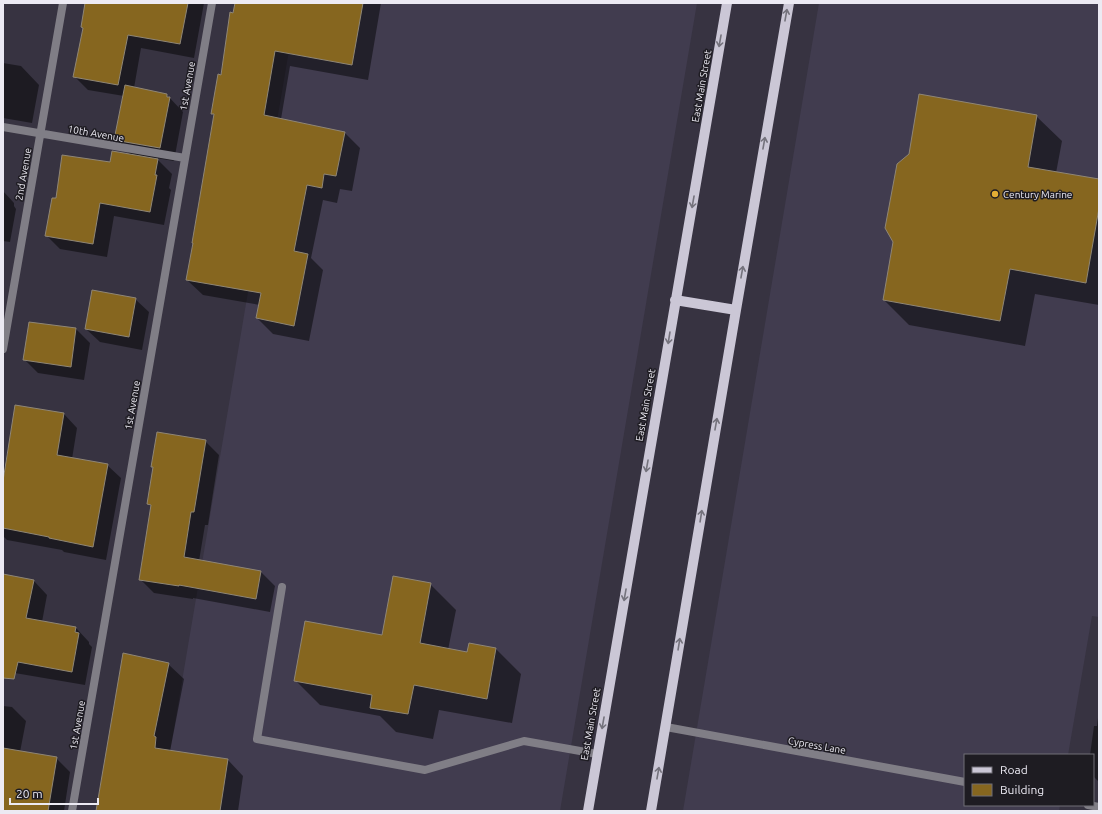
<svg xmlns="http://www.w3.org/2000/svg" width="1102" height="814" font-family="Ubuntu,sans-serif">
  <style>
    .built { fill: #413c4f }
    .shadow { fill: #0007 }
    .building { fill: #86661f; stroke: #8f8676 }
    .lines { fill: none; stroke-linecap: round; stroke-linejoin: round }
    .service { stroke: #807e86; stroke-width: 8 }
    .primary { stroke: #cbc7d6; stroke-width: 10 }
    .oneway { stroke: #74727c }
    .poi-dot { fill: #e3ae35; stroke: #1e1c22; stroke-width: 1.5 }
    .labels { text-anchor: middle; stroke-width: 3; stroke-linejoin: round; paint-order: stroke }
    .street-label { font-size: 10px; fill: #eceaf3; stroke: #1e1c22 }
    .poi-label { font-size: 10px; fill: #eceaf3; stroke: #1e1c22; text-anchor: start }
  </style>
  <rect width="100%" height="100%" fill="#373341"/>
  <path class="built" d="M 297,3 L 697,3 L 560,811 L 160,811 Z
    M 819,3 L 1099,3 L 1099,617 L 1092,616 L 1068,755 L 965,755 L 965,805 L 1060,805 L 1059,811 L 683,811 Z"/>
  <path class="shadow" d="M 86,3 L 204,3 L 194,58 L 141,48 L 134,88 L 167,95 L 183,112 L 174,161 L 156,158 L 172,174 L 169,188 L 171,190 L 164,225 L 114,216 L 107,257 L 60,249 L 46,235 L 111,163 L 131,155 L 115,140 L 124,96 L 88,90 L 74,76 L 83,28 Z
    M 235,3 L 381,3 L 368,80 L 290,66 L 281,119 L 345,133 L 360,148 L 352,191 L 340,189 L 337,203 L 323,200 L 311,258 L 323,270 L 309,341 L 273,334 L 257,318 L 260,305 L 203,295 L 187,280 L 214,116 L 212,113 L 222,76 Z
    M 3,63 L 21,66 L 39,85 L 32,123 L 3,118 Z
    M 1036,116 L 1062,141 L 1056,173 L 1099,180 L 1099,305 L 1035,294 L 1025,346 L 909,325 L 884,300 Z
    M 3,191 L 14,203 L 14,206 L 16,209 L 10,242 L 3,241 Z
    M 135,299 L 149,312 L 142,350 L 100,342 L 86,329 Z
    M 29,323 L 76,329 L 90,343 L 84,380 L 38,373 L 24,359 Z
    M 64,414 L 77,428 L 72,459 L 107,465 L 121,478 L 106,560 L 64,552 L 62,550 L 7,540 L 3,536 L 3,474 L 8,448 L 9,449 Z
    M 205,441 L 219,455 L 208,525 L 205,525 L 199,561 L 261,572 L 275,586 L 270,612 L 193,598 L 193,599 L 154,593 L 140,579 L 152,507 L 148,504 L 154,469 L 152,466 Z
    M 3,575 L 34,581 L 47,595 L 42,622 L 76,628 L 89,642 L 89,644 L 92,647 L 85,685 L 3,671 Z
    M 430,584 L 456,610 L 448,650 L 468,653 L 496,649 L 521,674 L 512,723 L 439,710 L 433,739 L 396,732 L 380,716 L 320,705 L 295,680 L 383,636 Z
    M 168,664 L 184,679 L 170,751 L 228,760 L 243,776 L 238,811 L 97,811 Z
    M 3,706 L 12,707 L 26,721 L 20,752 L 56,758 L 70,772 L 64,811 L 3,811 Z
    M 1099,710 L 1099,782 L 1093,776 L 1093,755 L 1090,755 L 1094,726 L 1097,726 Z"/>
  <path class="building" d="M 85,3 L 188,3 L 180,44 L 128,35 L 118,85 L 73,77 L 83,28 L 81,27 Z
    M 235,3 L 363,3 L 352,65 L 275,51 L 264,115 L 345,132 L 336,176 L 324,174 L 322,188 L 307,185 L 294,251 L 308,254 L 294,326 L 256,318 L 261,293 L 186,280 L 193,243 L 192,243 L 214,114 L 211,114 L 218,74 L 221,75 L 230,12 L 233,13 Z
    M 125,85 L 167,94 L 167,97 L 170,97 L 160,148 L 114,140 Z
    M 919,94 L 1037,115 L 1028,167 L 1099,179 L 1099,208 L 1086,283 L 1010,269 L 1000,321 L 883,300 L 893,242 L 885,228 L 897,164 L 909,154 Z
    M 112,151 L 158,159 L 155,175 L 157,175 L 150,212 L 100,203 L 93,244 L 45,236 L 52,198 L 56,198 L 62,155 L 110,162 Z
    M 92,290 L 136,298 L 129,337 L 85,329 Z
    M 29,322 L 76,328 L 71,367 L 23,360 Z
    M 15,405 L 64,413 L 57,455 L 108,464 L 93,547 L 49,538 L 49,537 L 3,528 L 3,481 Z
    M 157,432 L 206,440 L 194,512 L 191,512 L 184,557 L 261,571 L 256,599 L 179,585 L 179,586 L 139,580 L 151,505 L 147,504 L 153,467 L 151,467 Z
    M 3,574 L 34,580 L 26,618 L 76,627 L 75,632 L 79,633 L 72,672 L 18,662 L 14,679 L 3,678 Z
    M 393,576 L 431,583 L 420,643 L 467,652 L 469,643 L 496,648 L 487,699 L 414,685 L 408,714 L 370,708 L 372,695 L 294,681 L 305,621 L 382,635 Z
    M 123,653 L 169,663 L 154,736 L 156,737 L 155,748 L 228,759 L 220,811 L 96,811 Z
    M 3,748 L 57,757 L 48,811 L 3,811 Z"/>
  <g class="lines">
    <path class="service" d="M 3,127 L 185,158
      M 3,349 L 63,3
      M 282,587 L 257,739 L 425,770 L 524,741 L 597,754
      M 666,727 L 965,782
      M 1088,805 L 1099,807
      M 72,811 L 212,3"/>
    <path class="primary" d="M 675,300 L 736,310
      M 588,811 L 727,3
      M 651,811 L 736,310 L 789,3"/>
  </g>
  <defs><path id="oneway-shaft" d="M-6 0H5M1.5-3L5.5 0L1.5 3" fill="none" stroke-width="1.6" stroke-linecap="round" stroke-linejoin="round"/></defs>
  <g class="oneway">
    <use href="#oneway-shaft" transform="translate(786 15) rotate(-80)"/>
    <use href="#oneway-shaft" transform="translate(720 41) rotate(100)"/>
    <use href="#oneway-shaft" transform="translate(764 143) rotate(-80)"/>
    <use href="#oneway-shaft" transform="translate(693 202) rotate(100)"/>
    <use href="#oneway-shaft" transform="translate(742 272) rotate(-80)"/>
    <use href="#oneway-shaft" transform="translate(669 338) rotate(99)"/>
    <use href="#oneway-shaft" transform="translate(716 424) rotate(-80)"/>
    <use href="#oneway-shaft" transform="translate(647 466) rotate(100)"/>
    <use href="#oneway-shaft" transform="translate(701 516) rotate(-81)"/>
    <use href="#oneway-shaft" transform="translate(625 595) rotate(100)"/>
    <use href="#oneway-shaft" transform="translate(679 644) rotate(-81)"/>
    <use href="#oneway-shaft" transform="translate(603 723) rotate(100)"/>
    <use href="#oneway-shaft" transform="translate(658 773) rotate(-80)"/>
  </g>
  <circle class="poi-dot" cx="995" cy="194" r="4"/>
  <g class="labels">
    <g class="street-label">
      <text transform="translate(187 86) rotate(-80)" y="4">1st Avenue</text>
      <text transform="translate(701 86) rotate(-80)" y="4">East Main Street</text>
      <text transform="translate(96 133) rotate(10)" y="4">10th Avenue</text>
      <text transform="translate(23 174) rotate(-80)" y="4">2nd Avenue</text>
      <text transform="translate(132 405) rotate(-80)" y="4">1st Avenue</text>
      <text transform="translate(645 405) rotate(-80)" y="4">East Main Street</text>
      <text transform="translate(590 724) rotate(-80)" y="4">East Main Street</text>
      <text transform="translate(77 725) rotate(-80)" y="4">1st Avenue</text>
      <text transform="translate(817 745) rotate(10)" y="4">Cypress Lane</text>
    </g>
    <g class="poi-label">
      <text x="1003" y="198">Century Marine</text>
    </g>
  </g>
  <rect width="1102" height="814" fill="none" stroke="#eceaf3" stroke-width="8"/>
  <rect x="964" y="754" width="130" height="52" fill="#1e1c22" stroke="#706e76"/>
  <rect x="972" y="767" width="20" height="6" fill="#cbc7d6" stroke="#706e76"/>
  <text x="1000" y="774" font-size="12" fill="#eceaf3">Road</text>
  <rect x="972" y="784" width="20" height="12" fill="#86661f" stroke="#706e76"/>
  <text x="1000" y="794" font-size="12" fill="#eceaf3">Building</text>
  <path d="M10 798v6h88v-6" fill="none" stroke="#eceaf3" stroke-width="2"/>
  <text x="16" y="798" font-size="12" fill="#eceaf3" stroke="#1e1c22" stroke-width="3" paint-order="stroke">20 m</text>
</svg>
